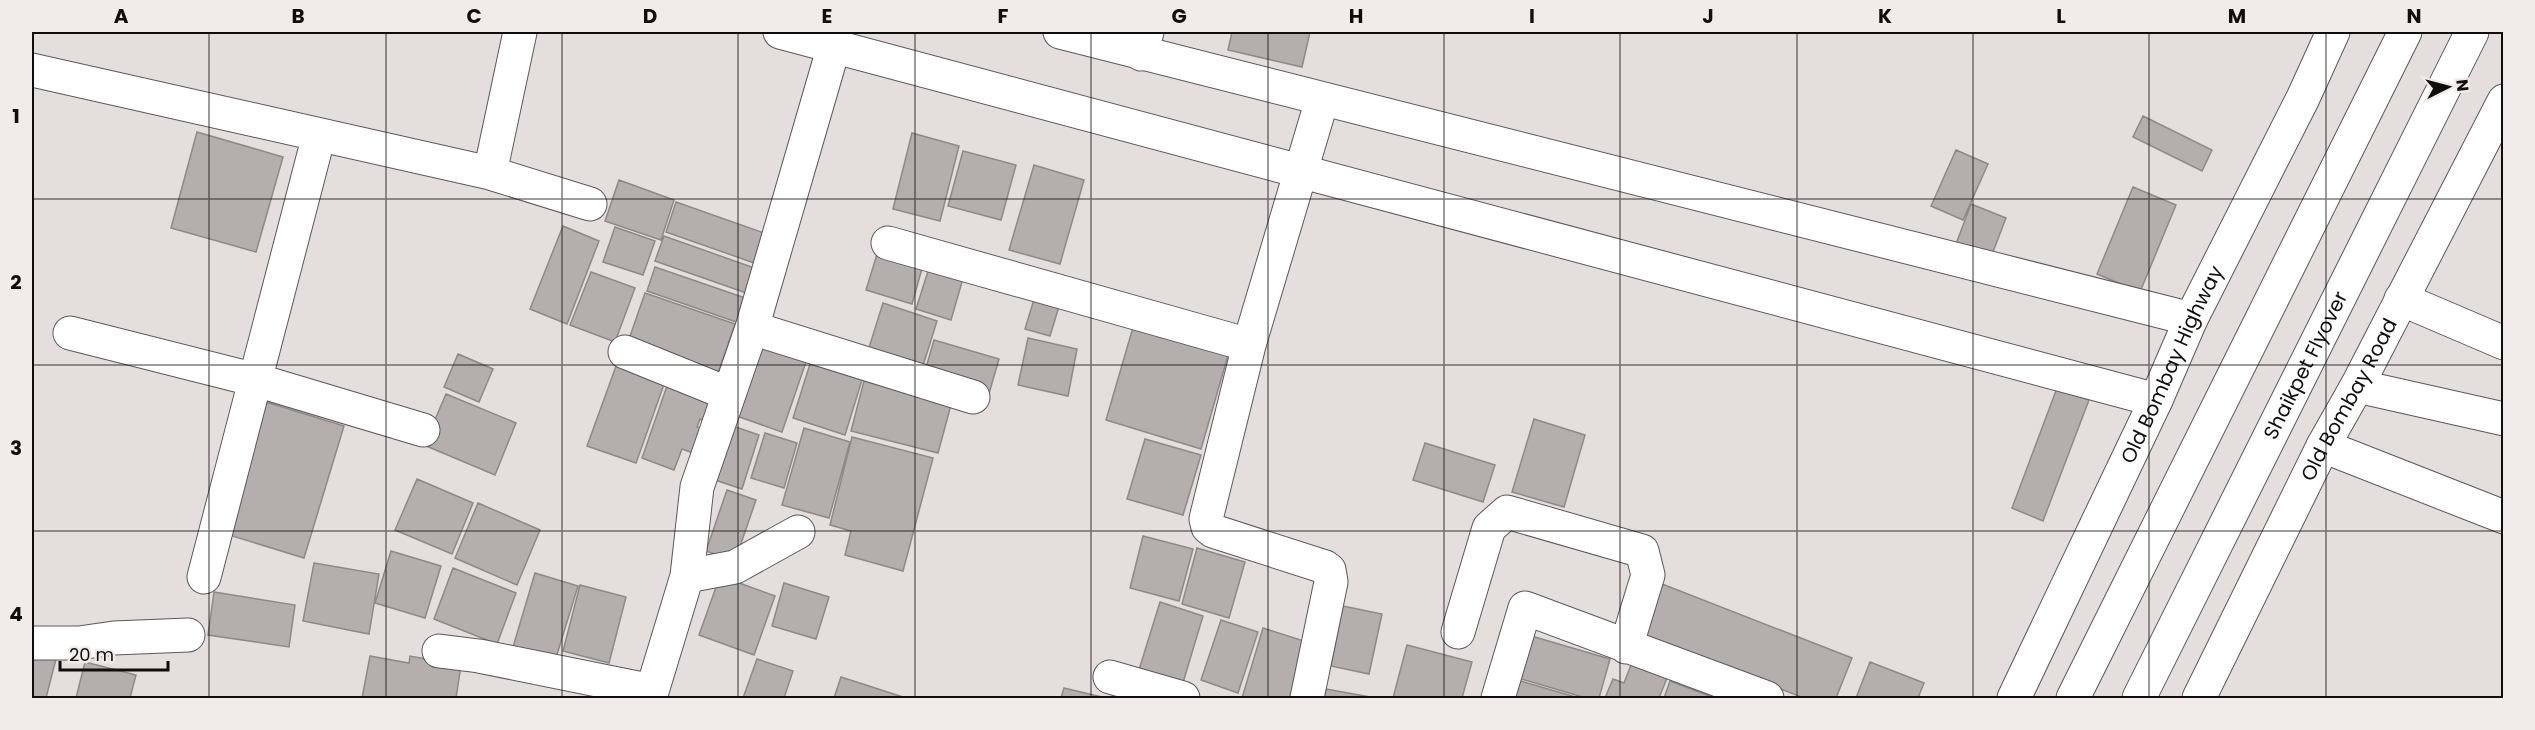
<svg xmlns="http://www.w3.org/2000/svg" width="2535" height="730" font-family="Poppins,sans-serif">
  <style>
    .building { fill: #b4aeac; stroke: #8e8987; stroke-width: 1.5 }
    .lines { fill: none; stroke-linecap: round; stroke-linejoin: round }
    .minor-casing { stroke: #5d5856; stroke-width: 35 }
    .tertiary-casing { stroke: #5d5856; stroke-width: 35 }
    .secondary-casing { stroke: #5d5856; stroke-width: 35 }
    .primary-casing { stroke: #5d5856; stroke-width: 35 }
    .minor { stroke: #fff; stroke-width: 33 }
    .tertiary { stroke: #fff; stroke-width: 33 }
    .secondary { stroke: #fff; stroke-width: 33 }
    .primary { stroke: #fff; stroke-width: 33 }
    .grid { fill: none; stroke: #100e0d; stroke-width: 1.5; stroke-opacity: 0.55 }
    .labels { text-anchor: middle; stroke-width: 5; stroke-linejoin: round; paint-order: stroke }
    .street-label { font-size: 20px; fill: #100e0d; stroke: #f1ebea }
    .neatline { fill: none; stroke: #100e0d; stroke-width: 2 }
    .grid-label { font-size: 20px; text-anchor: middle; font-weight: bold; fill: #100e0d }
  </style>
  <rect width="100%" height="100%" fill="#e4dedc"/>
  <path class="building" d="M 1232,32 L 1310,32 L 1302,67 L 1228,50 Z
    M 2143,116 L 2212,150 L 2202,171 L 2133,137 Z
    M 197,132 L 283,157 L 256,252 L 171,228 Z
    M 912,133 L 959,146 L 940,221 L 893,209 Z
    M 1956,150 L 1988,164 L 1963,220 L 1931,206 Z
    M 963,151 L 1016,165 L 1001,220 L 948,206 Z
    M 1034,165 L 1084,180 L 1060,264 L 1009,250 Z
    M 619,180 L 674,200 L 661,240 L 605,221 Z
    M 2133,187 L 2176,205 L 2140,292 L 2097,274 Z
    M 676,202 L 767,234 L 757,264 L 666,232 Z
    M 1971,204 L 2006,218 L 1991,257 L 1956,244 Z
    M 563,226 L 599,241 L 567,324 L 530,309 Z
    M 615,227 L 655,241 L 643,275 L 603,262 Z
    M 664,236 L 760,270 L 752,295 L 655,261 Z
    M 878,251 L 923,265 L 912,304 L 866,290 Z
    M 930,265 L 964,275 L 951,320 L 916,309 Z
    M 655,267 L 751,300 L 742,324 L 647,291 Z
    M 591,272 L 635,288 L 615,342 L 570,325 Z
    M 645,293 L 735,324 L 717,376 L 627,345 Z
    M 1035,296 L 1060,303 L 1050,336 L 1025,329 Z
    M 883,303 L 937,321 L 921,372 L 867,354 Z
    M 1134,324 L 1229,352 L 1201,449 L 1106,420 Z
    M 1028,338 L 1077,349 L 1068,396 L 1018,385 Z
    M 752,340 L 807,359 L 782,432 L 728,413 Z
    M 934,340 L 999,359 L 988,397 L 923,378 Z
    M 458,354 L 493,369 L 479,402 L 444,387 Z
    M 619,358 L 667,376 L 636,463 L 587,446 Z
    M 810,364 L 862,380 L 845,435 L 793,418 Z
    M 864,381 L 951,405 L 938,453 L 851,431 Z
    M 667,386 L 723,406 L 716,425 L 700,419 L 697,427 L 713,432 L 704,457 L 682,449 L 674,470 L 642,458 Z
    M 2057,388 L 2089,400 L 2043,521 L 2012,508 Z
    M 446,394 L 516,423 L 495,475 L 424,445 Z
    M 266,402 L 344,426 L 304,558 L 226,534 Z
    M 1534,419 L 1585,435 L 1564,507 L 1512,492 Z
    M 724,423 L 759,435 L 742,489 L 706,477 Z
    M 804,428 L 850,442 L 829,518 L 782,505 Z
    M 765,433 L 797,443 L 784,488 L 751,478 Z
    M 852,437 L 933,458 L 903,571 L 845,555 L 851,531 L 830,525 Z
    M 1145,439 L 1201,455 L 1183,515 L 1127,499 Z
    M 1425,443 L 1495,465 L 1483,502 L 1413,480 Z
    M 417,479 L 473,503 L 452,554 L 395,530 Z
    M 727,490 L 756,500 L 735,561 L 706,551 Z
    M 478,503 L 540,530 L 517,585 L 455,558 Z
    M 1143,536 L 1193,549 L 1179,601 L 1130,588 Z
    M 1197,548 L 1245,562 L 1229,618 L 1182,604 Z
    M 391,551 L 441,566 L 425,618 L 375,603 Z
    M 314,563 L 379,574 L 369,634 L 303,621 Z
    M 453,568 L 516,593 L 497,644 L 434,619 Z
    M 535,573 L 578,586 L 555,661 L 513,647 Z
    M 720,576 L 775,596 L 754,655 L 699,635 Z
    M 784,583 L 829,597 L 816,639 L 772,626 Z
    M 1662,584 L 1852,658 L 1836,698 L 1804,698 L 1643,636 Z
    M 580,585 L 626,597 L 609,663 L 563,651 Z
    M 214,592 L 295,605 L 289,647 L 208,635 Z
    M 1160,602 L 1203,616 L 1182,686 L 1138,673 Z
    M 1343,606 L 1382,614 L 1369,674 L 1331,666 Z
    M 1221,620 L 1258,632 L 1238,693 L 1201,680 Z
    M 1263,628 L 1310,643 L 1293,698 L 1242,698 Z
    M 1528,635 L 1610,659 L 1599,698 L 1586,698 L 1515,677 Z
    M 1407,645 L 1472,662 L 1462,698 L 1393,698 Z
    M 35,654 L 56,659 L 46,698 L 32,698 L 32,668 Z
    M 370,656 L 409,663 L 410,656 L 461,665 L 456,698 L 362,698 Z
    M 757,659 L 793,671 L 784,698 L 743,698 Z
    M 85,662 L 136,675 L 130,698 L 76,698 Z
    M 1870,662 L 1924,683 L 1918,698 L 1856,698 Z
    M 1631,665 L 1667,678 L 1659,698 L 1605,698 L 1613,679 L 1624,683 Z
    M 841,677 L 906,698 L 834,698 Z
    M 1514,679 L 1579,698 L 1508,698 Z
    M 1670,681 L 1715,698 L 1664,698 Z
    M 1064,688 L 1106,698 L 1061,698 Z
    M 1326,689 L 1376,698 L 1324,698 Z"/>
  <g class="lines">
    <g class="minor-casing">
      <path id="minor" d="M 1141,54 L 1147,32
        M 32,70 L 490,173 L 590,204
        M 490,173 L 520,32
        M 888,243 L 1249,345
        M 752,328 L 973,397
        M 70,333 L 256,380 L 423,430
        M 625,352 L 729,394
        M 2323,446 L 2504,517
        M 687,576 L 735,567 L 798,532
        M 204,577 L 319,135
        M 1458,632 L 1489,528 L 1507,512 L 1642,551 L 1648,575 L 1626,647
        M 32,643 L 79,643 L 114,638 L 188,635
        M 439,651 L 479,656 L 652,691
        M 1110,677 L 1183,698
        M 650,698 L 687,576 L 697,487 L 752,328 L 834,46
        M 1307,698 L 1331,582 L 1329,570 L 1325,567 L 1213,531 L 1208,527 L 1206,519 L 1249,345 L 1322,100
        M 1498,698 L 1525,608 L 1767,698"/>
    </g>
    <g class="tertiary-casing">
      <path id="tertiary" d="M 780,32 L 2156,400
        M 1060,32 L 2191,319"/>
    </g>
    <g class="secondary-casing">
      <path id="secondary" d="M 2401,299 L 2504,343
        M 2357,386 L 2504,419"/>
    </g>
    <g class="primary-casing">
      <g id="primary">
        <path id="s1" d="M 2014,698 L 2156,400 L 2191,319 L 2303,98 L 2333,32"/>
        <path d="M 2073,698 L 2405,32"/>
        <path id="s2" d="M 2139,698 L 2472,32"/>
        <path id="s3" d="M 2199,698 L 2323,446 L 2357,386 L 2504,101"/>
      </g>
    </g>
    <use href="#minor" class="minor"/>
    <use href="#tertiary" class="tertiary"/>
    <use href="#secondary" class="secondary"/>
    <use href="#primary" class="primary"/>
  </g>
  <path class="grid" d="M 209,32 L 209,698M 386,32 L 386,698M 562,32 L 562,698M 738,32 L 738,698M 915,32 L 915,698M 1091,32 L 1091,698M 1268,32 L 1268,698M 1444,32 L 1444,698M 1620,32 L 1620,698M 1797,32 L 1797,698M 1973,32 L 1973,698M 2149,32 L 2149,698M 2326,32 L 2326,698M 32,199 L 2504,199M 32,365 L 2504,365M 32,531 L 2504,531"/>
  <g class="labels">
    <g class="street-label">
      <text dy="7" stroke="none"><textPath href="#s1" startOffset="369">Old Bombay Highway</textPath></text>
      <text dy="7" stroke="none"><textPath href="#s2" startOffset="372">Shaikpet Flyover</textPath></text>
      <text dy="7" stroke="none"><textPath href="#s3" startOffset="334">Old Bombay Road</textPath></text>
    </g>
  </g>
  <rect width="2535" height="730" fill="none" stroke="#f1ebea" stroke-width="66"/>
  <g transform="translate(2448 87) rotate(84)" stroke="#f1ebea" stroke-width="4.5" paint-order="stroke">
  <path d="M0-4.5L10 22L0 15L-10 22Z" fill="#100e0d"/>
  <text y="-9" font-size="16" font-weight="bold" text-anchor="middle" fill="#100e0d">N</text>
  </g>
  <path d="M60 661v9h108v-9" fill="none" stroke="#100e0d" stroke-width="3"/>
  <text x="69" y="661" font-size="18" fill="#100e0d" stroke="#f1ebea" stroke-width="4.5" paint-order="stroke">20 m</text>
  <rect x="33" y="33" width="2469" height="664" class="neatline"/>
  <g class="grid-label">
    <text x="121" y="23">A</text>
    <text x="298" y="23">B</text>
    <text x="474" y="23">C</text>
    <text x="650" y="23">D</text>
    <text x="827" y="23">E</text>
    <text x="1003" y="23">F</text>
    <text x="1179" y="23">G</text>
    <text x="1356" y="23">H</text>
    <text x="1532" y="23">I</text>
    <text x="1708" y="23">J</text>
    <text x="1885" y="23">K</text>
    <text x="2061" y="23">L</text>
    <text x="2237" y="23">M</text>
    <text x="2414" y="23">N</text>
    <text x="16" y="123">1</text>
    <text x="16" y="289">2</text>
    <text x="16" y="455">3</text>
    <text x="16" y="621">4</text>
  </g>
</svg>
